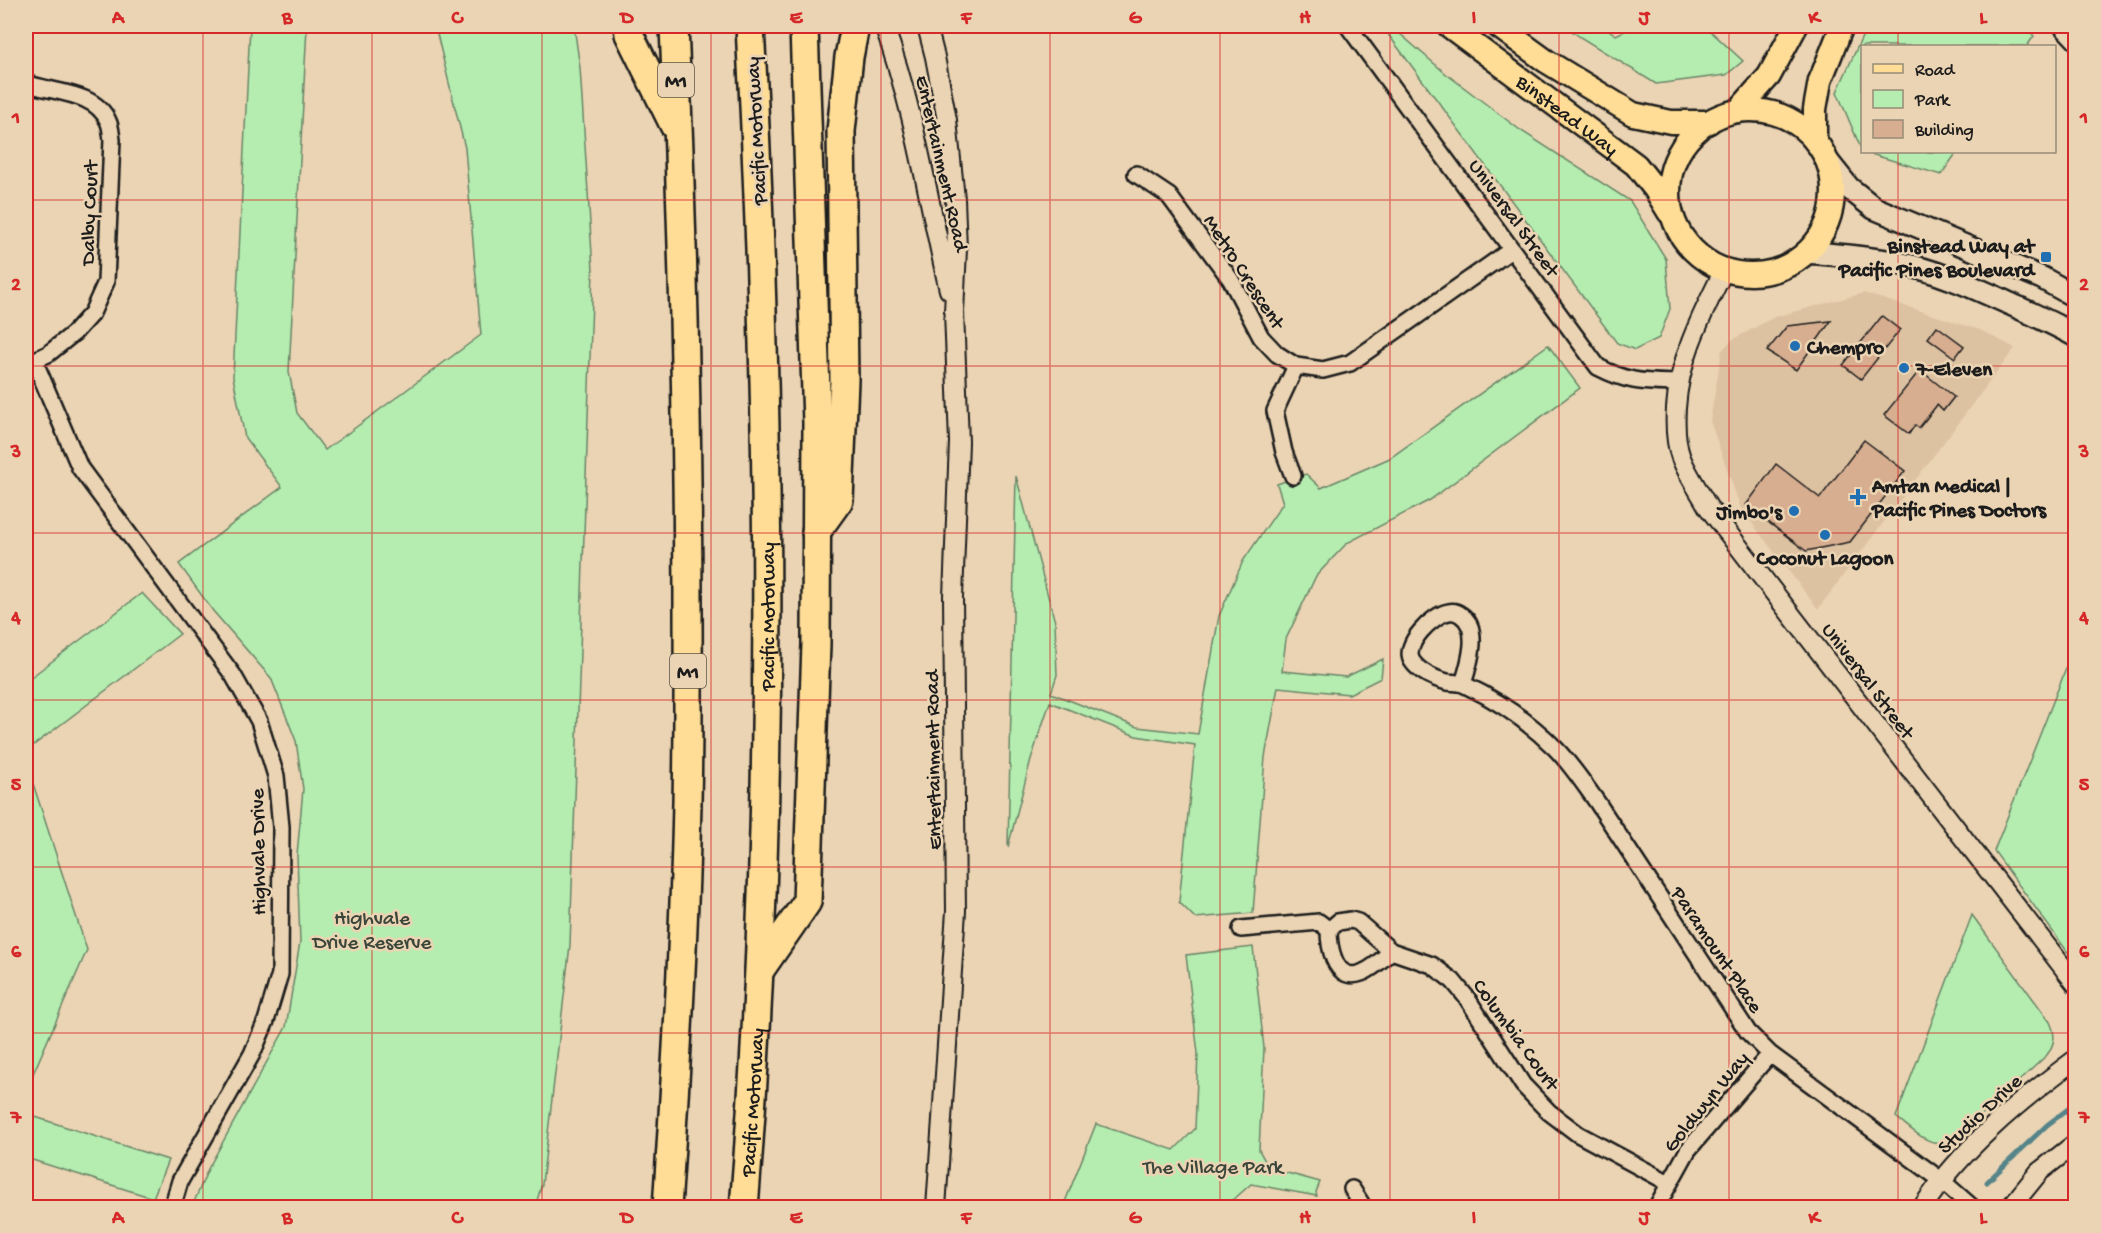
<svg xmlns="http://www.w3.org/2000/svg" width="2101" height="1233" font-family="'Gochi Hand',sans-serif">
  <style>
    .built { fill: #ddc2a2 }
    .green { fill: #b5edb0; stroke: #688466; stroke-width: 1.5 }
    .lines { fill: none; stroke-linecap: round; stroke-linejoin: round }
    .stream { stroke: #548489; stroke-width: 5 }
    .building { fill: #d7ae90; stroke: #1c1c1c; stroke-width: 1.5 }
    .minor-casing { stroke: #1c1c1c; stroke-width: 20 }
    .tertiary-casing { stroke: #1c1c1c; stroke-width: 22 }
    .secondary-casing { stroke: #1c1c1c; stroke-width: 26 }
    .primary-casing { stroke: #1c1c1c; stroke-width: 27 }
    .motorway-casing { stroke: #1c1c1c; stroke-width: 32 }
    .minor { stroke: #ebd4b3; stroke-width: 15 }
    .tertiary { stroke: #ebd4b3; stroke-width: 18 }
    .secondary { stroke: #ebd4b3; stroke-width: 21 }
    .primary { stroke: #ffdd96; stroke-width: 22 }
    .motorway { stroke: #ffdd96; stroke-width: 27 }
    .grid { fill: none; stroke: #d62828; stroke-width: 1.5; stroke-opacity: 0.55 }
    .poi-dot { fill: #1f6fb2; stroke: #ebd4b3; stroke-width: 2 }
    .labels { text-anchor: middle; stroke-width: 5; stroke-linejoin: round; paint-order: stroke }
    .shield { fill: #ebd4b3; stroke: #5a5349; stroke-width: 1.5 }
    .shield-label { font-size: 20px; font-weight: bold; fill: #1c1c1c }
    .street-label { font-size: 21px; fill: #1c1c1c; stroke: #ebd4b3 }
    .poi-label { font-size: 21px; font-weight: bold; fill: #1c1c1c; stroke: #ebd4b3; text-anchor: start }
    .park-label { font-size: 21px; fill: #3b463a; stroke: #ebd4b3 }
    .neatline { fill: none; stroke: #d62828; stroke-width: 2 }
    .grid-label { font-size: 20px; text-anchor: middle; font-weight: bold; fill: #d62828 }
  </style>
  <rect width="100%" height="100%" fill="#ebd4b3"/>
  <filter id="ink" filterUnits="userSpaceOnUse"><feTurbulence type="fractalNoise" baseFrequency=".0167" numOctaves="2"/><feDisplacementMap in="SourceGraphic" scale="12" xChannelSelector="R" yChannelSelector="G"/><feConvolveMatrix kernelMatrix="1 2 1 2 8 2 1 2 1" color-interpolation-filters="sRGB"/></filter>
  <g filter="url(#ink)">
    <path class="built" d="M 1864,293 L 1980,330 L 2015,348 L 1818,609 L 1741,509 L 1710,421 L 1722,350 L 1732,340 L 1774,317 Z"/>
    <path class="green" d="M 250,26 L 307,26 L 289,372 L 297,413 L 325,450 L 481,335 L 465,148 L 435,26 L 574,26 L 580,68 L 593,270 L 570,945 L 542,1184 L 535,1207 L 192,1207 L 208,1169 L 286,1027 L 300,942 L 297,855 L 303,789 L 296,741 L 271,678 L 213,611 L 179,564 L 282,487 L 245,438 L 233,377 Z
      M 1382,26 L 1391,26 L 1445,73 L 1520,130 L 1630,201 L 1666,259 L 1670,309 L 1659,338 L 1635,350 L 1617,343 Z
      M 1565,26 L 1603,26 L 1616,35 L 1635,26 L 1705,26 L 1743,61 L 1726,75 L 1656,84 L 1580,37 Z
      M 1867,26 L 2025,26 L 2034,36 L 2027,46 L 1862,46 L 1862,151 L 1837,92 Z
      M 1864,152 L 1957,152 L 1941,175 Z
      M 1548,345 L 1580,388 L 1430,500 L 1347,543 L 1316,576 L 1286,639 L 1282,671 L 1346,677 L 1383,659 L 1381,678 L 1349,694 L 1278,687 L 1265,757 L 1253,913 L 1195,918 L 1179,902 L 1195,745 L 1136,736 L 1050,702 L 1031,759 L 1008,847 L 1016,476 L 1055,622 L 1057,675 L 1051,693 L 1137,727 L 1198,734 L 1219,616 L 1243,561 L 1283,503 L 1277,484 L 1306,474 L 1321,488 L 1390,458 Z
      M 142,593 L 180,634 L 26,751 L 26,681 Z
      M 2075,646 L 2076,962 L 2075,962 L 1994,851 Z
      M 26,762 L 87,950 L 26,1090 Z
      M 1972,915 L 2050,1022 C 2056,1035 2055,1043 2047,1055 C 2030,1070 1956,1143 1940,1143 C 1924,1143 1908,1126 1896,1117 Z
      M 1253,947 L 1264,1048 L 1259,1150 L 1269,1168 L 1320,1182 L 1316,1192 L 1317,1196 L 1251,1184 L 1225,1207 L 1063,1207 L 1096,1124 L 1174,1150 L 1195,1129 L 1198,1053 L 1186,955 Z
      M 26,1114 L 168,1160 L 153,1198 L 26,1158 Z"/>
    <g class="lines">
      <path class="stream" d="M 1987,1182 L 2047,1125 L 2076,1103"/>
    </g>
    <path class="building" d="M 1882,316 L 1900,330 L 1861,379 L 1843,365 Z
      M 1831,321 L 1796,370 L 1767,351 L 1787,326 Z
      M 1937,326 L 1964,346 L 1955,358 L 1928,338 Z
      M 1920,370 L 1954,397 L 1943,411 L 1937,405 L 1919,428 L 1915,425 L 1909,434 L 1884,415 Z
      M 1864,440 L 1905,471 L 1850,542 L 1806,551 L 1746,505 L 1776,464 L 1820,498 Z"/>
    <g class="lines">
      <g class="minor-casing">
        <path id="minor" d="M 1348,26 L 1598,367 C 1629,383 1644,382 1678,383
          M 2061,26 L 2076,42
          M 26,83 C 52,93 95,91 108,121 C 111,126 111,134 112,140 L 106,282 L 92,313 L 74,333 L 48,354 L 26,364
          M 1136,174 L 1169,196 L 1231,280 L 1261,337 L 1277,354 L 1296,366 L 1323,370 L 1350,363 L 1511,250
          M 34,360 L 80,468 L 233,675 L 259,721 L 276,776 L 281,827 L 280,974 L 266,1021 L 252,1054 L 180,1181 L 172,1208
          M 1293,476 L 1284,452 L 1275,411 L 1296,366
          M 1463,684 C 1469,665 1481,628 1461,615 C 1457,612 1453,611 1449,612 C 1433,614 1402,645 1412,661 C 1419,672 1435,679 1447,682 C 1453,683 1460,682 1465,685 C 1497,700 1530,723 1555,748 C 1571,764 1584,784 1597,802 L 1748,1032 L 1770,1054 L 1941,1180 L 1973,1208
          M 1241,929 L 1319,922 L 1329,930
          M 1391,951 C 1375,967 1347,991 1334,959 C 1330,949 1329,940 1329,930 L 1338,922 L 1351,920 L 1358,922 L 1391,951 L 1432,965 L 1453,981 L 1467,998 L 1523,1085 L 1549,1112 L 1578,1134 L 1669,1183
          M 1352,1189 L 1364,1208
          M 1656,1208 L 1688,1150 L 1770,1054"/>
      </g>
      <g class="tertiary-casing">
        <path id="tertiary" d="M 884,26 C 915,111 928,201 949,290
          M 927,26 L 935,57 L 947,120 L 955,199 L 957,249 L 954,312 L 959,442 L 953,597 L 956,911 L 936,1208
          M 1724,270 C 1702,315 1679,358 1676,408 C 1675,425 1675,442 1681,458 C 1688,475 1699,491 1708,507 L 2076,984
          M 1922,1208 C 1962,1148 2018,1102 2076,1059
          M 2010,1208 L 2039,1172 L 2076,1143"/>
      </g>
      <g class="secondary-casing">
        <path id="secondary" d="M 1825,158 L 1849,188 L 1874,208 L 2042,278 L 2076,297
          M 1807,252 C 1838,255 1868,257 1898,263 C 1935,270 1971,286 2006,302 C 2030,313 2053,323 2076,336"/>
      </g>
      <g class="primary-casing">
        <g id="primary">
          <path id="s1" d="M 1449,26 L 1636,165 L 1655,189 L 1669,212"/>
          <path d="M 1498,26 L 1546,61 L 1633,114 L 1671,122 L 1709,122"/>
          <circle cx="1751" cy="192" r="82"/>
          <path d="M 1738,111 L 1769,76 L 1796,26"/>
          <path d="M 1815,141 L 1815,109 L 1820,81 L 1842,26"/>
        </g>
      </g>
      <g class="motorway-casing">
        <g id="motorway">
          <path d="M 628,26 L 629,34 L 674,125"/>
          <path d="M 816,532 L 839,500 L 844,380 L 841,131 L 849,57 L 855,26"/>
          <path d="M 760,970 L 807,902 L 816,644 L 817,423 L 804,26"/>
          <path d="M 667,1208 C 678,1042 688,875 688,709 C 689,481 684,253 674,26"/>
          <path id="s2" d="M 744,1208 C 776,815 771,419 750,26"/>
        </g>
      </g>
      <use href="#minor" class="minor"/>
      <use href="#tertiary" class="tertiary"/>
      <use href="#secondary" class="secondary"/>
      <use href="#primary" class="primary"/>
      <use href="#motorway" class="motorway"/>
    </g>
  </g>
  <path class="grid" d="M 203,26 L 203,1208M 372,26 L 372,1208M 542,26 L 542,1208M 711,26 L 711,1208M 881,26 L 881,1208M 1050,26 L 1050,1208M 1220,26 L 1220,1208M 1390,26 L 1390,1208M 1559,26 L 1559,1208M 1729,26 L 1729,1208M 1898,26 L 1898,46M 1898,152 L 1898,1208M 26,200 L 2076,200M 26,366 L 2076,366M 26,533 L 2076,533M 26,700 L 2076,700M 26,867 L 2076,867M 26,1033 L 2076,1033"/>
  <g class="poi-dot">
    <rect x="2040" y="251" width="12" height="12" rx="3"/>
    <circle cx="1795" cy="346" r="6"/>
    <circle cx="1904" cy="368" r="6"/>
    <path d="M1855 488h6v6h6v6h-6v6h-6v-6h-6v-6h6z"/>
    <circle cx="1794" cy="511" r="6"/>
    <circle cx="1825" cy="535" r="6"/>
  </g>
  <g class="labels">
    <g class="shield">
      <rect x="658" y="63" width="36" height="34" rx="4.5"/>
      <rect x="670" y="654" width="36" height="34" rx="4.5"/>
    </g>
    <g class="shield-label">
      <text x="676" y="87">M1</text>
      <text x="688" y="678">M1</text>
    </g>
    <g class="street-label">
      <text dy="7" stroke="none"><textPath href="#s1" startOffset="148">Binstead Way</textPath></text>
      <text transform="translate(755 131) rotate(-93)" y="7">Pacific Motorway</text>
      <text transform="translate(943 163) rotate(77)" y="7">Entertainment Road</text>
      <text transform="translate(88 213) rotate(-88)" y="7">Dalby Court</text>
      <text transform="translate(1515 217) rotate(54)" y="7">Universal Street</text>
      <text transform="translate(1245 271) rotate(57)" y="7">Metro Crescent</text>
      <text dy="7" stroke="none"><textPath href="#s2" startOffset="592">Pacific Motorway</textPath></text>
      <text transform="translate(1869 680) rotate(53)" y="7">Universal Street</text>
      <text transform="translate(932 760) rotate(-91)" y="7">Entertainment Road</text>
      <text transform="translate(257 852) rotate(-91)" y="7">Highvale Drive</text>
      <text transform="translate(1718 949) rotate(56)" y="7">Paramount Place</text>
      <text transform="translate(1517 1034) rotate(54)" y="7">Columbia Court</text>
      <text transform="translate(1705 1101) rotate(-51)" y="7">Goldwyn Way</text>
      <text dy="7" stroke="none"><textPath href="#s2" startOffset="106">Pacific Motorway</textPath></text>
      <text transform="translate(1979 1113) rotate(-43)" y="7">Studio Drive</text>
    </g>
    <g class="poi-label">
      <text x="2034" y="252" text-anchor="end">Binstead Way at<tspan x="2034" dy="24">Pacific Pines Boulevard</tspan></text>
      <text x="1807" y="353">Chempro</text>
      <text x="1916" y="375">7-Eleven</text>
      <text x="1872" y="492">Amtan Medical |<tspan x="1872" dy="24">Pacific Pines Doctors</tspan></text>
      <text x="1782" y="518" text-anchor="end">Jimbo's</text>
      <text x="1825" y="564" text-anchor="middle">Coconut Lagoon</text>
    </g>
    <g class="park-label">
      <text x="372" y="924">Highvale<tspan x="372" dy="24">Drive Reserve</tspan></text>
      <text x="1213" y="1173">The Village Park</text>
    </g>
  </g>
  <rect width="2101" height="1233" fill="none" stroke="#ebd4b3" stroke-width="66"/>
  <rect x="1861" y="45" width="195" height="108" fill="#ebd4b3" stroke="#988a77" stroke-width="1.5"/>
  <rect x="1873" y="64" width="30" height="9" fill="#ffdd96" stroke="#988a77" stroke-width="1.5"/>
  <text x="1915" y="75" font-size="18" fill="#1c1c1c">Road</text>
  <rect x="1873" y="90" width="30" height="18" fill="#b5edb0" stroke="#988a77" stroke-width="1.5"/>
  <text x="1915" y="105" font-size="18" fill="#1c1c1c">Park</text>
  <rect x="1873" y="120" width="30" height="18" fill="#d7ae90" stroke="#988a77" stroke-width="1.5"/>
  <text x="1915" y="135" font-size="18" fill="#1c1c1c">Building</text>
  <rect x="33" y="33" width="2035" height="1167" class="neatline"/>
  <g class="grid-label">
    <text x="118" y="23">A</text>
    <text x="287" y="23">B</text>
    <text x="457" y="23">C</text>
    <text x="627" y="23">D</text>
    <text x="796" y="23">E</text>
    <text x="966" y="23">F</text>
    <text x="1135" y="23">G</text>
    <text x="1305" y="23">H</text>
    <text x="1474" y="23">I</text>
    <text x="1644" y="23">J</text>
    <text x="1814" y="23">K</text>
    <text x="1983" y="23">L</text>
    <text x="16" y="123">1</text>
    <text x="2084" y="123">1</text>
    <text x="16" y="290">2</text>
    <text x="2084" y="290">2</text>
    <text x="16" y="457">3</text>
    <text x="2084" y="457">3</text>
    <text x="16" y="623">4</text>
    <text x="2084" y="623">4</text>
    <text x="16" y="790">5</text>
    <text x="2084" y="790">5</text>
    <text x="16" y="957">6</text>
    <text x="2084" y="957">6</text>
    <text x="16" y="1123">7</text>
    <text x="2084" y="1123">7</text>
    <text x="118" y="1223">A</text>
    <text x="287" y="1223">B</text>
    <text x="457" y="1223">C</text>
    <text x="627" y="1223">D</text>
    <text x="796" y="1223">E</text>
    <text x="966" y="1223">F</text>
    <text x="1135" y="1223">G</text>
    <text x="1305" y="1223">H</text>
    <text x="1474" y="1223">I</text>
    <text x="1644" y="1223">J</text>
    <text x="1814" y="1223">K</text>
    <text x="1983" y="1223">L</text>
  </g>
</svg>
